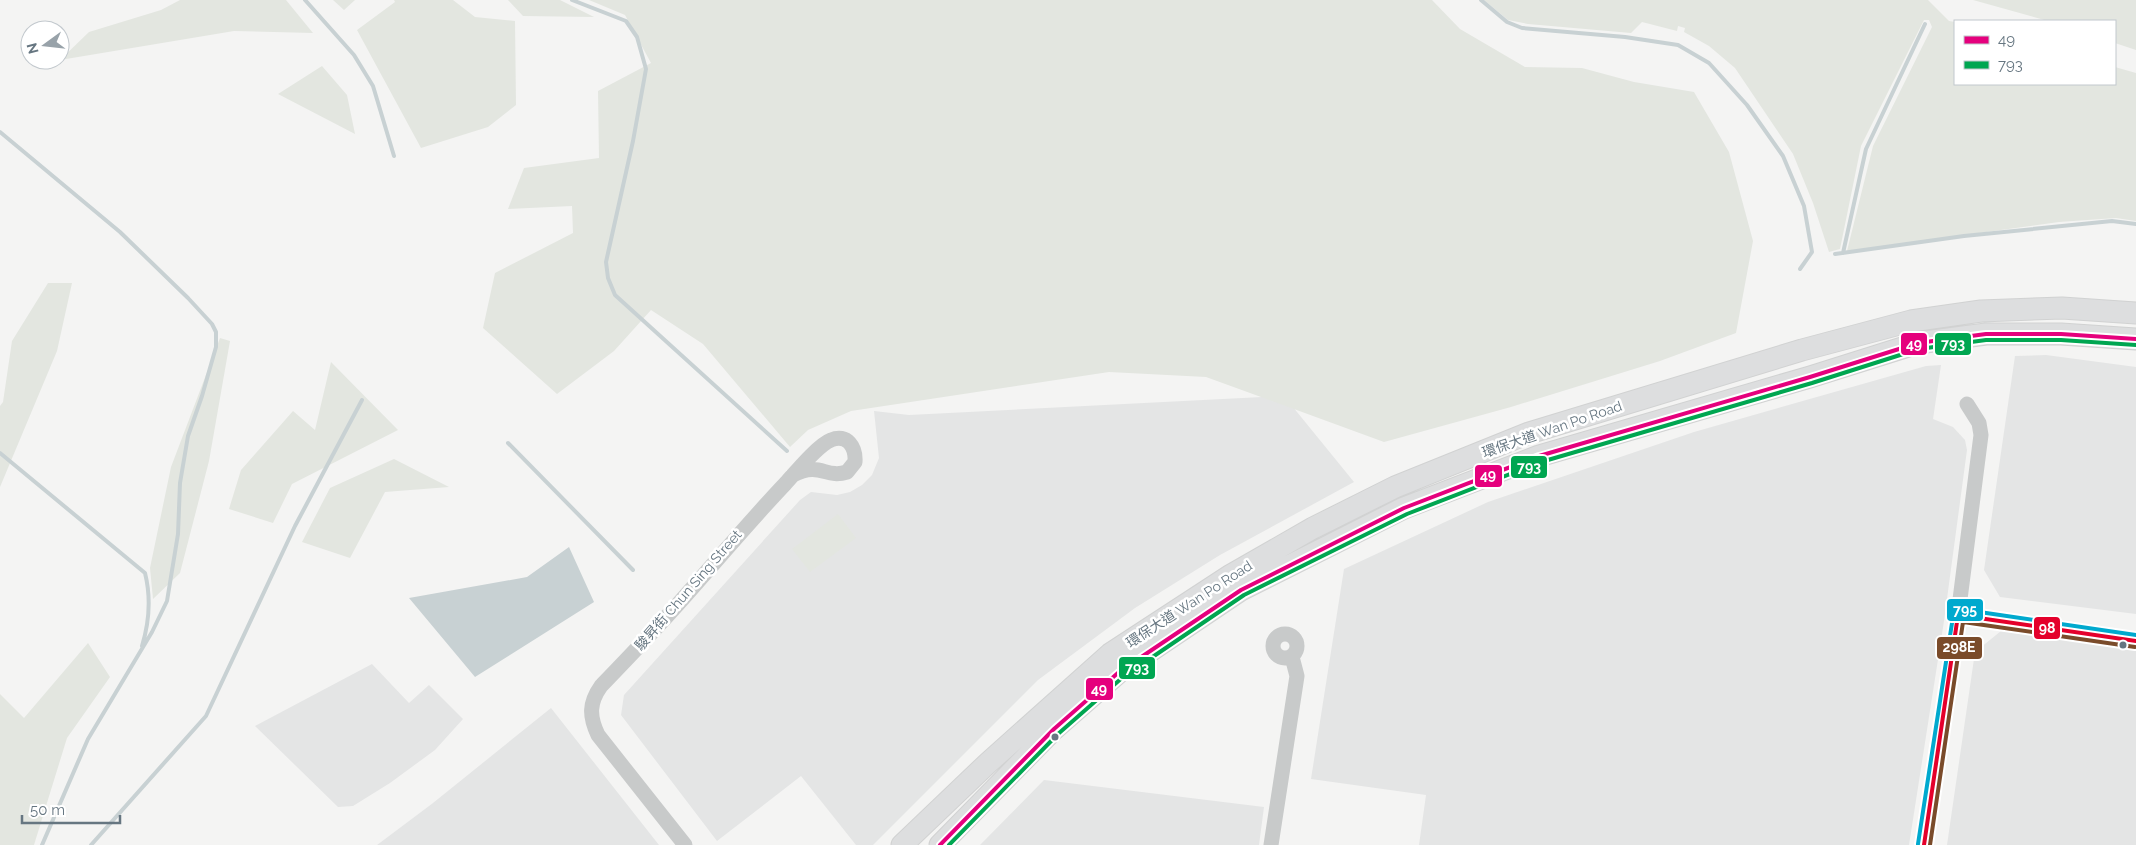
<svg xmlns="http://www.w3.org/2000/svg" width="2136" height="845" font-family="Raleway,'Noto Sans TC',sans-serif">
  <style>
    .built { fill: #e4e5e5 }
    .green { fill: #e3e6e0 }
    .water { fill: #c8d1d3 }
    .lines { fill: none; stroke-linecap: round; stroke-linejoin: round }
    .stream { stroke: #c8d1d3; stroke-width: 4 }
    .secondary-casing { stroke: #d1d2d2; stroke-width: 23 }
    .street { stroke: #c8caca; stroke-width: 15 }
    .secondary { stroke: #dddedf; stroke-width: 21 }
    .bus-1-casing { stroke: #fff; stroke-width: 8 }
    .bus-2-casing { stroke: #fff; stroke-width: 8 }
    .bus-3-casing { stroke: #fff; stroke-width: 8 }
    .bus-4-casing { stroke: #fff; stroke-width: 8 }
    .bus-5-casing { stroke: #fff; stroke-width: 8 }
    .bus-1 { stroke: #e5007d; stroke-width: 4 }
    .bus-2 { stroke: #00a651; stroke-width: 4 }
    .bus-3 { stroke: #e4002b; stroke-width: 4 }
    .bus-4 { stroke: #7a4b2a; stroke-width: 4 }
    .bus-5 { stroke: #00a9ce; stroke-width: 4 }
    .bus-dot { fill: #667681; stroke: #fff; stroke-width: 2 }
    .labels { text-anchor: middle; stroke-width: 5; stroke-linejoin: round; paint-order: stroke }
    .street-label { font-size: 14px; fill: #667681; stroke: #fff }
    .line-badge { stroke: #fff; stroke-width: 2 }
    .badge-label { font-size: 14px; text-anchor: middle; font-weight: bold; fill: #fff }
  </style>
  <rect width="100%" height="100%" fill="#f4f4f3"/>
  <path class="built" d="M 2046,355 L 2136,367 L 2136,614 L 2000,597 L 1984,570 L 2015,356 Z
    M 1941,365 L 1933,419 L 1953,427 L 1965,440 L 1967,450 L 1944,621 L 1909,845 L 1419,845 L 1426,795 L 1311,779 L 1344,569 L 1488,502 L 1694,432 L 1926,366 Z
    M 1284,396 L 1354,482 L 1220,555 L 1135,608 L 1038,680 L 873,845 L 856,845 L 801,776 L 717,841 L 621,715 L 624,695 L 800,500 L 811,492 L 837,495 L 850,492 L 862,485 L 872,475 L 879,458 L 874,411 L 909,415 Z
    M 2001,631 L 2136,650 L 2136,845 L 1947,845 L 1975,652 Z
    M 372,664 L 409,703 L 429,685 L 463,719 L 435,750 L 390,783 L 353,806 L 338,807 L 255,726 Z
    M 551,708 L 659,845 L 377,845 L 433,803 Z
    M 1044,780 L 1264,807 L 1259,845 L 980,845 Z"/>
  <path class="green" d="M 180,0 L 286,0 L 313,33 L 234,31 L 60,60 L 89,32 L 161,10 Z
    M 333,0 L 355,0 L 344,10 Z
    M 394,0 L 453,0 L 475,17 L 515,21 L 516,105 L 488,127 L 421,148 L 357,30 L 395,2 Z
    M 508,0 L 560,0 L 594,17 L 523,16 Z
    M 589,0 L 1432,0 L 1460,29 L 1525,67 L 1582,68 L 1634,82 L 1694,92 L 1729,152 L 1753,241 L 1736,333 L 1660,361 L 1511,407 L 1384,442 L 1206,377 L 1109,372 L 851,411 L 808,430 L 790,447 L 703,344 L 651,310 L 614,351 L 557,394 L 483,328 L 495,273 L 573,233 L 572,206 L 508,209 L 524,168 L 599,158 L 598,91 L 651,63 L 625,15 Z
    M 1484,0 L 1928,0 L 1949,21 L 1955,22 L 1955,84 L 2115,84 L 2115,67 L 2136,73 L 2136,221 L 2116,218 L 2059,222 L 1847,251 L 1873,146 L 1932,27 L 1929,20 L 1924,20 L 1861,146 L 1840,249 L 1829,252 L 1813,203 L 1793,154 L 1735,68 L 1709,46 L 1684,32 L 1685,28 L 1678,26 L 1677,31 L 1642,22 L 1631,33 L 1528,24 L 1508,20 Z
    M 1973,0 L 2136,0 L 2136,50 L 2115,43 L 2115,21 L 2048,21 Z
    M 322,66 L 347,95 L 355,134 L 278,94 Z
    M 48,283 L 72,283 L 57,351 L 0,487 L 0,406 L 3,402 L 12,341 Z
    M 220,338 L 230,341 L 209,461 L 180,573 L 153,599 L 150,568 L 171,467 Z
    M 331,362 L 398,430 L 292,484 L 273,523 L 229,509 L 241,470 L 293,411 L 315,430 Z
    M 394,459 L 449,487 L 385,492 L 350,558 L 302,542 L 330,488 Z
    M 838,514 L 856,538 L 810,572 L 792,549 Z
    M 88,643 L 110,677 L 67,738 L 34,845 L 0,845 L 0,694 L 24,718 Z"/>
  <path class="water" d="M 569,547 L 594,602 L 475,677 L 409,598 L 527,577 Z"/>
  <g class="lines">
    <path class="stream" d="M 305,0 L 354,55 L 373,86 L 394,156
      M 572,0 L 626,21 L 637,37 L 646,69 L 633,141 L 606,262 L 608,278 L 615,295 L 787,451
      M 1481,0 L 1507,22 L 1522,28 L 1625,37 L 1678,45 L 1709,63 L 1747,105 L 1783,156 L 1804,206 L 1812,252 L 1800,269
      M 0,132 L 120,232 L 188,298 L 212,324 L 216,332 L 216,347 L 202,396 L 188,436 L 180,483 L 178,534 L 167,601 L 152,632 L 88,739 L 42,845
      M 1843,253 L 1866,149 L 1925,24
      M 1835,254 L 1964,236 L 2112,221 L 2136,224
      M 508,443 L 633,570
      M 0,453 L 145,573 C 151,597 149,623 142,646
      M 91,845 L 206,716 L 295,526 L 362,400"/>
    <g class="secondary-casing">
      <path id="secondary" d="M 902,845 L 988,763 L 1110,654 L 1231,575 L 1313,528 L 1395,487 L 1529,433 L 1802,350 L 1911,321 L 1981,311 L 2062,308 L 2136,313
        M 940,845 L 1054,729 L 1119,672 L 1241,590 L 1404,508 L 1539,456 L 1810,377 L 1918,343 L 1986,334 L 2061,334 L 2136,339"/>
    </g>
    <path class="street" d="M 1958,615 L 2136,641
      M1273 646a12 12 0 1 1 24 0a12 12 0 1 1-24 0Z
      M 685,845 L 598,735 C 589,716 589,703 601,686 C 627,659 654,631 679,603 C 714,564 748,523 785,484 C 795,473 818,445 831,440 C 847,433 856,447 855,462 L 847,472 C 825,479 821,461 793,475
      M 1271,845 L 1297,676 L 1292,657
      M 1924,845 L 1958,615 L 1981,435 L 1979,423 L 1967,404"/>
    <use href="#secondary" class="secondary"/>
    <g class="bus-1-casing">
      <path id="bus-1" d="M 940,845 L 1054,729 L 1119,672 L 1241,590 L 1404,508 L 1539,456 L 1810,377 L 1918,343 L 1986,334 L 2061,334 L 2136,339"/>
    </g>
    <g class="bus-2-casing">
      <path id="bus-2" d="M 949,845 L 1058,734 L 1123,677 L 1244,595 L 1407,514 L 1541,462 L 1812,383 L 1919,349 L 1986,340 L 2061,340 L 2136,345"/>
    </g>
    <g class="bus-3-casing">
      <path id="bus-3" d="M 1958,615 L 2136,641
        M 1924,845 L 1958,615"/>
    </g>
    <g class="bus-4-casing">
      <path id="bus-4" d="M 1930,845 L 1963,622 L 2135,647"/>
    </g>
    <g class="bus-5-casing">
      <path id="bus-5" d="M 1918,844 L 1954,610 L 1959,609 L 2136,635"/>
    </g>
    <use href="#bus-1" class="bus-1"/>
    <use href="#bus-2" class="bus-2"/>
    <use href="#bus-3" class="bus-3"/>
    <use href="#bus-4" class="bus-4"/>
    <use href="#bus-5" class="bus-5"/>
  </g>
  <g class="bus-dot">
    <circle cx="2123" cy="645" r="4.5"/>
    <circle cx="1055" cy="737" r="4.5"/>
  </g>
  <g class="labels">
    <g class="street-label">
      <text transform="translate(1552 429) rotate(-19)" y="5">環保大道 Wan Po Road</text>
      <text transform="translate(688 590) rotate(-49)" y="5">駿昇街 Chun Sing Street</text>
      <text transform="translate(1189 604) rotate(-33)" y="5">環保大道 Wan Po Road</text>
    </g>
  </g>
  <g class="line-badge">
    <rect x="1900" y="332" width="28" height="24" rx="5" fill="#e5007d"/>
    <rect x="1934" y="332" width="38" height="24" rx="5" fill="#00a651"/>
    <rect x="1510" y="455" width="38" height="24" rx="5" fill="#00a651"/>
    <rect x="1474" y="464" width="29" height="24" rx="5" fill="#e5007d"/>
    <rect x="1946" y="598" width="38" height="24" rx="5" fill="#00a9ce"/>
    <rect x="2033" y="616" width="28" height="24" rx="5" fill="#e4002b"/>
    <rect x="1936" y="636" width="47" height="24" rx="5" fill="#7a4b2a"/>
    <rect x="1118" y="656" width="38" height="24" rx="5" fill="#00a651"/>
    <rect x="1085" y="677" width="29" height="24" rx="5" fill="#e5007d"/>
  </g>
  <g class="badge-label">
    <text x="1914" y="349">49</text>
    <text x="1953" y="349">793</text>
    <text x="1529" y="472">793</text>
    <text x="1488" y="480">49</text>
    <text x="1965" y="615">795</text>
    <text x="2047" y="633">98</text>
    <text x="1959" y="652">298E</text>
    <text x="1137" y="673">793</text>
    <text x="1099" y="694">49</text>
  </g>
  <rect x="1954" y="20" width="162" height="65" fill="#ffffff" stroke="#c2c8cd"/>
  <rect x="1964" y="36" width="25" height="8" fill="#e5007d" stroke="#c2c8cd"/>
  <text x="1998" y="45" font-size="15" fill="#667681">49</text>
  <rect x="1964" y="61" width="25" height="8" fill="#00a651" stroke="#c2c8cd"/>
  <text x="1998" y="70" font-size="15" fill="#667681">793</text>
  <g transform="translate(45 45) rotate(255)"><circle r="24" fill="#ffffff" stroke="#c2c8cd"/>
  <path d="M0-4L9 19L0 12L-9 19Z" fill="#98a2a9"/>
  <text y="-8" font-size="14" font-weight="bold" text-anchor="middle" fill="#667681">N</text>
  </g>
  <path d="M22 815v8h98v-8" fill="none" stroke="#667681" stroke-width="2.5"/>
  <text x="30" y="815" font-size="15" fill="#667681" stroke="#ffffff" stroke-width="4" paint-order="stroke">50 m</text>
</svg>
